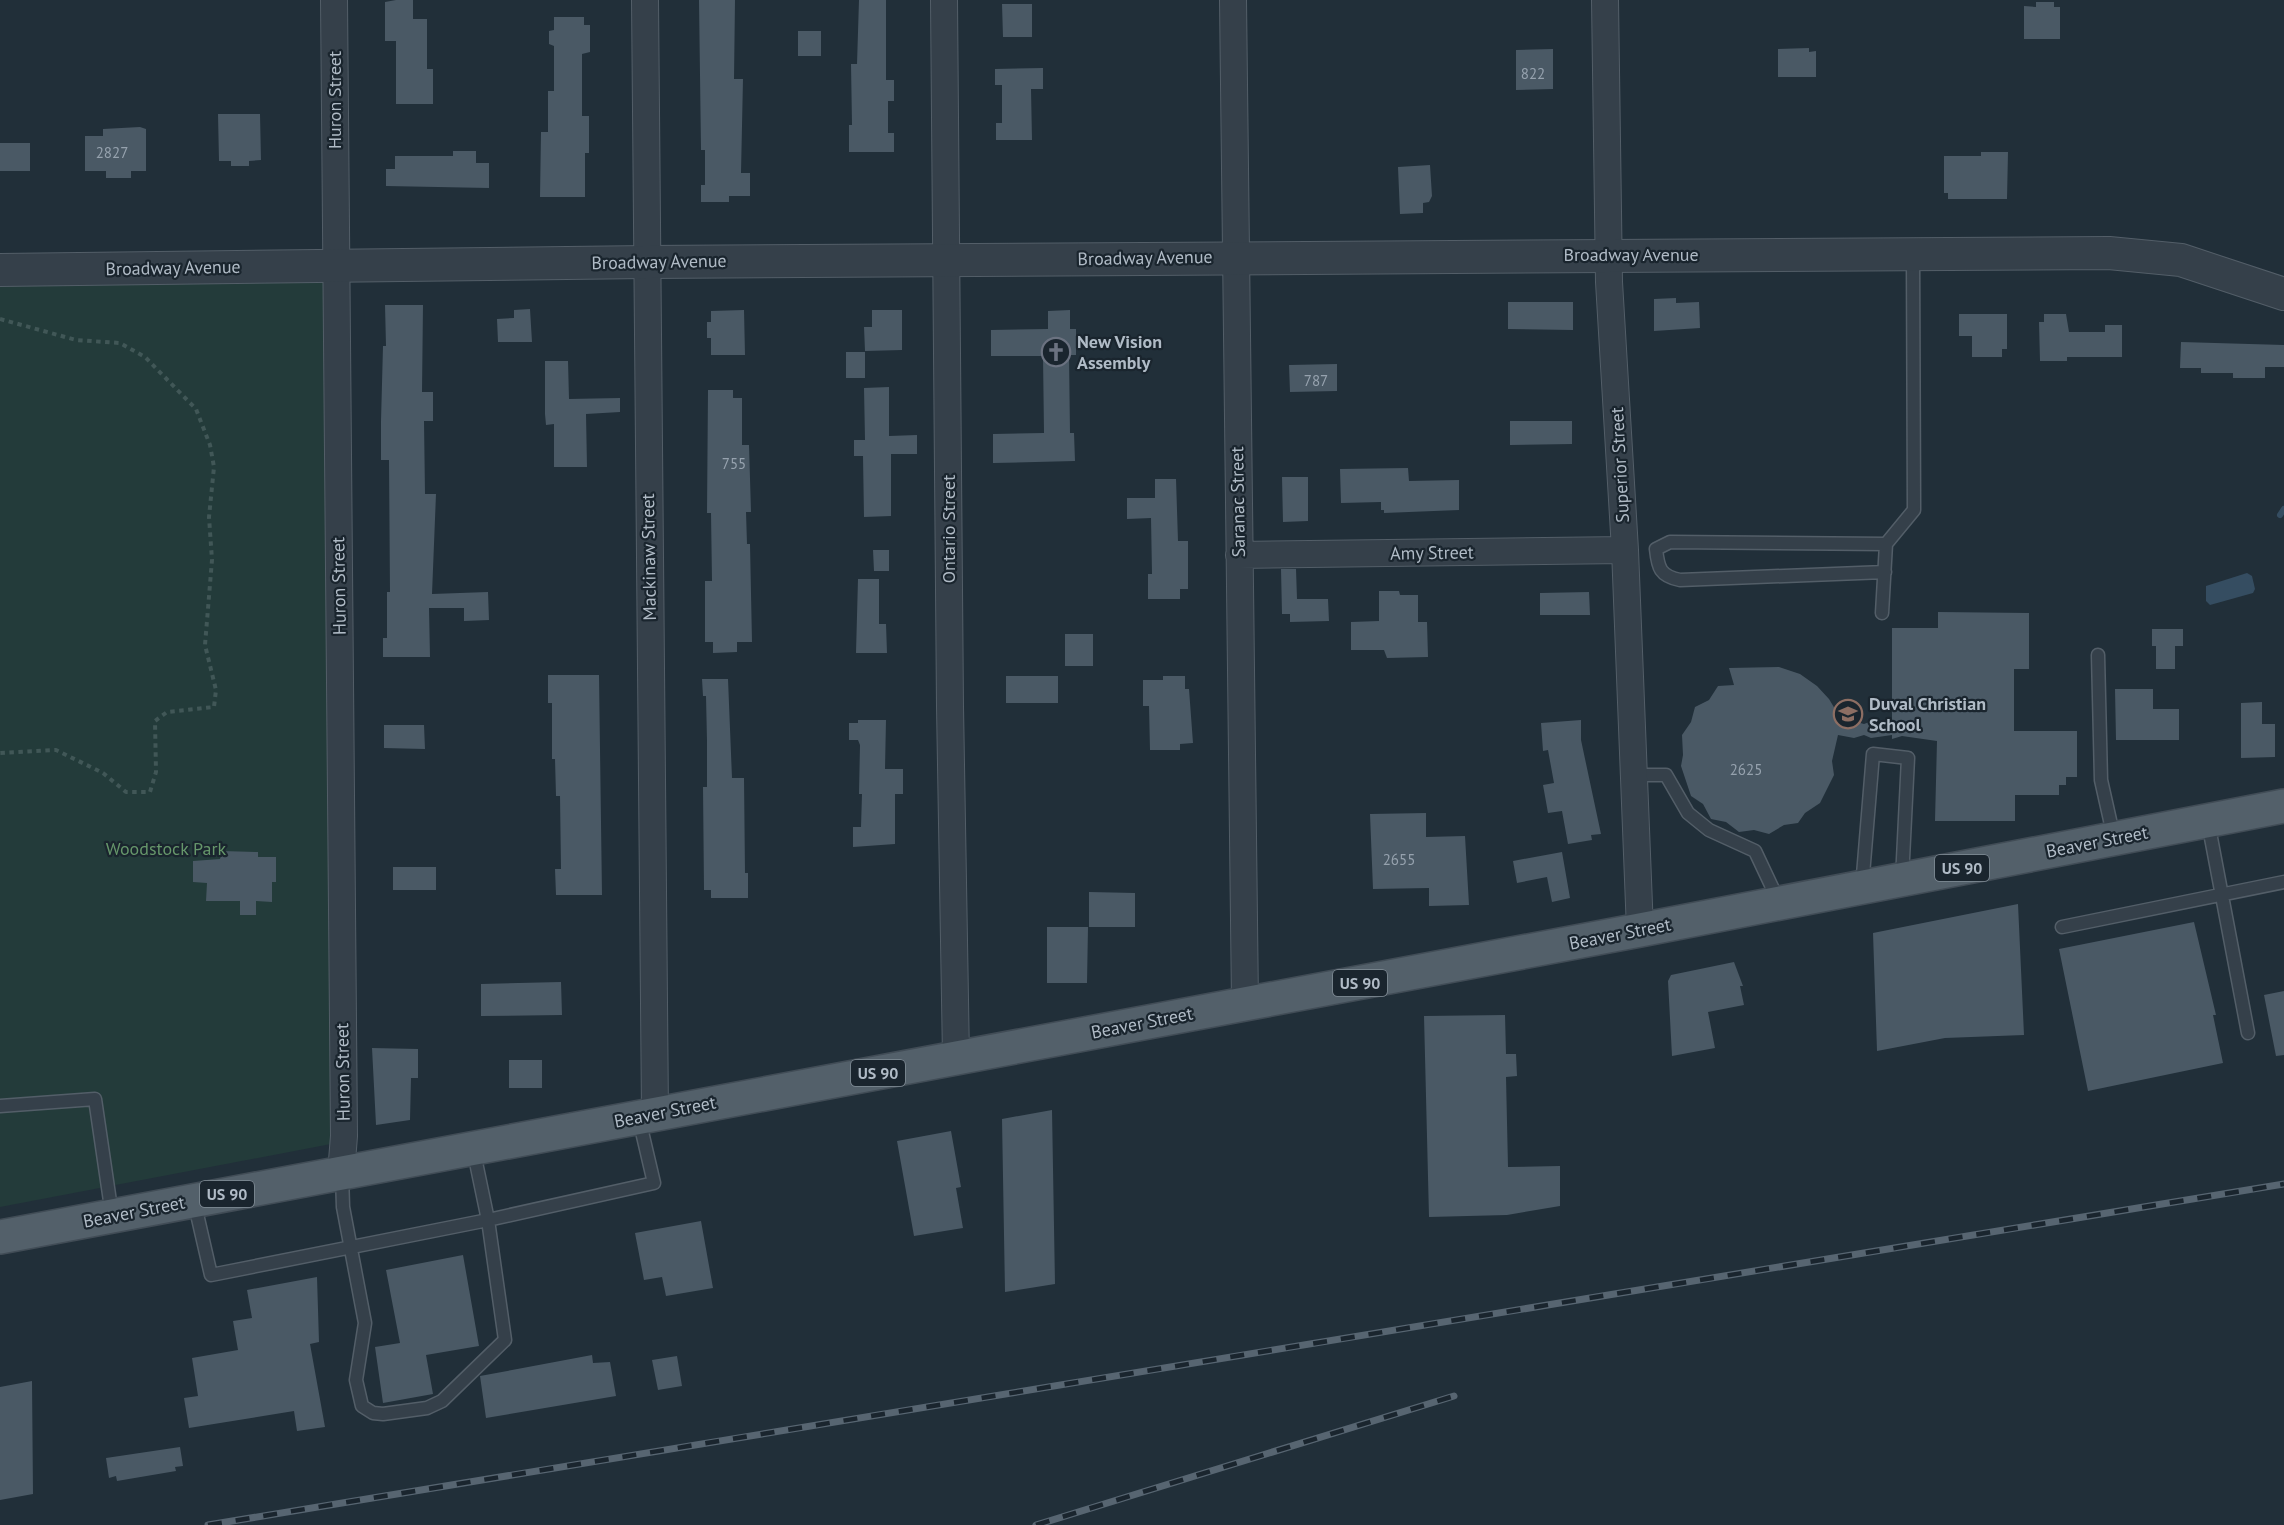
<svg xmlns="http://www.w3.org/2000/svg" width="2284" height="1525" font-family="'PT Sans',sans-serif">
  <style>
    .green { fill: #233b3a }
    .water { fill: #354d61 }
    .lines { fill: none; stroke-linecap: round; stroke-linejoin: round }
    .stream { stroke: #354d61; stroke-width: 6 }
    .building { fill: #4a5965 }
    .service-casing { stroke: #535e68; stroke-width: 15 }
    .minor-casing { stroke: #535e68; stroke-width: 28 }
    .tertiary-casing { stroke: #535e68; stroke-width: 34 }
    .primary-casing { stroke: #414c56; stroke-width: 36 }
    .path { stroke: #415757; stroke-width: 4; stroke-dasharray: 4.5 4.5; stroke-linecap: butt }
    .service { stroke: #35404a; stroke-width: 12 }
    .minor { stroke: #35404a; stroke-width: 26 }
    .tertiary { stroke: #35404a; stroke-width: 32 }
    .primary { stroke: #53606a; stroke-width: 33 }
    .rail-casing { stroke: #576571; stroke-width: 7 }
    .rail { stroke: #1a252e; stroke-width: 4.5; stroke-dasharray: 14; stroke-linecap: butt }
    .labels { text-anchor: middle; stroke-width: 4.5; stroke-linejoin: round; paint-order: stroke }
    .number-label { font-size: 15px; fill: #96a2ae }
    .shield { fill: #1a252e; stroke: #838e98; stroke-width: 1.5 }
    .shield-label { font-size: 16px; font-weight: bold; fill: #b0bbc6 }
    .street-label { font-size: 18px; fill: #b0bbc6; stroke: #1a252e }
    .poi-label { font-size: 18px; font-weight: bold; fill: #b0bbc6; stroke: #1a252e; text-anchor: start }
    .park-label { font-size: 18px; fill: #66976b; stroke: #1a252e }
  </style>
  <rect width="100%" height="100%" fill="#212f39"/>
  <path class="green" d="M 325,276 L 333,968 L 331,1144 L 0,1207 L 0,281 Z"/>
  <path class="water" d="M 2247,573 L 2252,576 L 2255,589 L 2253,593 L 2210,605 L 2206,601 L 2206,586 Z"/>
  <g class="lines">
    <path class="stream" d="M 2280,515 L 2284,509"/>
  </g>
  <path class="building" d="M 396,0 L 413,0 L 413,19 L 427,19 L 427,69 L 433,69 L 433,104 L 396,104 L 396,41 L 385,41 L 385,2 Z
    M 699,0 L 735,0 L 734,79 L 743,79 L 741,173 L 750,173 L 750,196 L 729,196 L 729,202 L 701,202 L 701,185 L 705,185 L 705,150 L 701,150 Z
    M 859,0 L 886,0 L 886,80 L 894,80 L 894,101 L 888,101 L 888,133 L 894,133 L 894,152 L 849,152 L 849,125 L 852,125 L 851,64 L 857,64 Z
    M 2036,2 L 2054,2 L 2054,7 L 2060,7 L 2060,39 L 2024,39 L 2024,6 L 2036,7 Z
    M 1002,4 L 1032,4 L 1032,37 L 1003,37 Z
    M 554,17 L 584,17 L 584,25 L 590,25 L 590,52 L 582,54 L 582,116 L 589,116 L 589,153 L 585,153 L 585,197 L 540,197 L 541,132 L 548,132 L 548,91 L 554,91 L 554,46 L 549,44 L 549,31 L 554,30 Z
    M 798,31 L 821,31 L 821,56 L 798,56 Z
    M 1809,48 L 1809,52 L 1816,51 L 1816,77 L 1778,77 L 1778,49 Z
    M 1553,49 L 1553,89 L 1516,90 L 1516,50 Z
    M 1043,68 L 1043,89 L 1031,89 L 1032,140 L 996,140 L 996,123 L 1002,123 L 1002,85 L 995,85 L 995,69 Z
    M 218,114 L 260,114 L 261,160 L 249,161 L 249,166 L 231,166 L 231,161 L 219,161 Z
    M 140,127 L 146,129 L 146,171 L 131,171 L 131,178 L 106,178 L 106,171 L 85,171 L 85,136 L 103,136 L 103,129 Z
    M 0,143 L 30,143 L 30,171 L 0,171 Z
    M 453,151 L 476,151 L 476,163 L 489,163 L 489,188 L 386,186 L 386,169 L 395,169 L 395,156 L 453,156 Z
    M 1981,152 L 2008,152 L 2007,199 L 1948,199 L 1948,193 L 1944,193 L 1944,156 L 1981,156 Z
    M 1430,165 L 1432,196 L 1429,202 L 1423,203 L 1423,213 L 1400,214 L 1398,167 Z
    M 1676,298 L 1676,303 L 1699,302 L 1700,328 L 1654,331 L 1654,299 Z
    M 1508,302 L 1573,302 L 1573,330 L 1508,329 Z
    M 385,305 L 423,305 L 422,392 L 433,392 L 433,421 L 424,421 L 425,494 L 436,494 L 432,594 L 488,592 L 489,620 L 464,621 L 464,608 L 429,608 L 430,657 L 383,657 L 383,638 L 387,638 L 387,592 L 390,592 L 389,460 L 381,460 L 381,421 L 383,346 L 386,346 Z
    M 530,309 L 532,342 L 498,342 L 497,319 L 514,318 L 514,310 Z
    M 744,310 L 745,355 L 711,355 L 711,338 L 707,338 L 707,322 L 711,322 L 711,311 Z
    M 872,310 L 902,310 L 902,350 L 865,351 L 864,327 L 872,327 Z
    M 1070,310 L 1070,329 L 1076,329 L 1076,355 L 1069,355 L 1070,433 L 1074,433 L 1075,461 L 993,463 L 993,434 L 1044,433 L 1043,356 L 991,356 L 991,330 L 1048,329 L 1048,311 Z
    M 1959,314 L 2007,314 L 2007,349 L 2002,349 L 2002,357 L 1972,357 L 1972,336 L 1959,336 Z
    M 2044,314 L 2066,314 L 2069,332 L 2105,332 L 2105,325 L 2122,325 L 2122,357 L 2067,357 L 2067,361 L 2040,361 L 2039,322 L 2044,322 Z
    M 2181,342 L 2284,345 L 2284,367 L 2265,367 L 2265,378 L 2233,378 L 2233,373 L 2201,373 L 2201,368 L 2180,368 Z
    M 846,352 L 865,352 L 865,378 L 846,378 Z
    M 545,361 L 568,361 L 569,399 L 620,398 L 620,412 L 586,414 L 587,467 L 554,467 L 554,424 L 546,425 L 545,414 Z
    M 1337,364 L 1337,391 L 1290,392 L 1289,365 Z
    M 889,387 L 889,436 L 917,435 L 917,454 L 891,454 L 891,516 L 864,517 L 863,456 L 854,456 L 854,440 L 865,440 L 864,388 Z
    M 708,390 L 733,390 L 733,398 L 742,398 L 742,445 L 749,445 L 751,512 L 746,512 L 747,544 L 750,544 L 752,642 L 737,642 L 737,652 L 713,653 L 713,642 L 705,642 L 705,581 L 712,581 L 711,513 L 707,513 Z
    M 1510,421 L 1572,421 L 1572,444 L 1510,445 Z
    M 1408,468 L 1409,481 L 1459,480 L 1459,510 L 1384,513 L 1384,510 L 1381,510 L 1381,502 L 1341,503 L 1340,469 Z
    M 1282,477 L 1308,477 L 1308,521 L 1283,522 Z
    M 1155,479 L 1176,479 L 1178,541 L 1188,541 L 1188,589 L 1180,589 L 1180,599 L 1148,599 L 1148,574 L 1152,574 L 1151,518 L 1127,519 L 1127,498 L 1155,498 Z
    M 873,550 L 889,550 L 889,571 L 874,571 Z
    M 1281,569 L 1296,569 L 1297,599 L 1328,599 L 1329,621 L 1290,622 L 1290,614 L 1282,614 Z
    M 858,579 L 879,579 L 879,624 L 886,624 L 887,653 L 856,653 Z
    M 1379,591 L 1399,591 L 1400,595 L 1418,595 L 1418,622 L 1427,622 L 1428,657 L 1387,658 L 1384,650 L 1351,650 L 1351,622 L 1379,621 Z
    M 1589,592 L 1590,615 L 1540,615 L 1540,593 Z
    M 1938,612 L 2029,613 L 2029,669 L 2014,669 L 2014,731 L 2077,731 L 2077,777 L 2066,777 L 2066,785 L 2059,785 L 2059,795 L 2015,795 L 2015,821 L 1935,821 L 1937,741 L 1902,736 L 1892,739 L 1892,735 L 1871,738 L 1864,735 L 1854,738 L 1838,735 L 1832,761 L 1834,775 L 1820,803 L 1805,813 L 1798,823 L 1784,825 L 1769,834 L 1754,830 L 1739,832 L 1726,822 L 1711,819 L 1703,804 L 1691,796 L 1681,766 L 1683,755 L 1682,735 L 1691,722 L 1695,707 L 1709,700 L 1718,686 L 1734,685 L 1729,668 L 1779,667 L 1800,674 L 1817,686 L 1829,699 L 1844,724 L 1853,721 L 1864,724 L 1872,721 L 1892,728 L 1892,628 L 1938,628 Z
    M 2152,629 L 2183,629 L 2183,646 L 2175,646 L 2175,669 L 2156,669 L 2156,646 L 2152,646 Z
    M 1065,634 L 1093,634 L 1093,666 L 1065,666 Z
    M 548,675 L 599,675 L 602,895 L 556,895 L 555,869 L 561,869 L 560,796 L 556,796 L 555,759 L 552,759 L 552,703 L 548,703 Z
    M 1006,676 L 1058,676 L 1058,703 L 1006,703 Z
    M 1163,676 L 1185,676 L 1185,689 L 1189,689 L 1193,743 L 1180,744 L 1180,750 L 1150,750 L 1149,706 L 1143,706 L 1143,680 L 1163,680 Z
    M 702,679 L 728,679 L 732,778 L 744,778 L 745,873 L 748,873 L 748,898 L 711,898 L 711,890 L 704,890 L 703,787 L 707,787 L 707,741 L 706,696 L 703,696 Z
    M 2115,689 L 2153,689 L 2153,709 L 2179,709 L 2179,740 L 2116,740 Z
    M 2262,702 L 2262,724 L 2275,724 L 2275,757 L 2241,758 L 2241,703 Z
    M 858,720 L 886,720 L 885,769 L 903,769 L 903,794 L 895,794 L 895,844 L 853,847 L 853,827 L 861,827 L 862,794 L 859,794 L 860,745 L 858,740 L 849,740 L 849,723 L 858,723 Z
    M 1581,720 L 1581,740 L 1601,834 L 1591,835 L 1592,840 L 1568,844 L 1562,811 L 1548,813 L 1543,785 L 1554,783 L 1548,750 L 1543,751 L 1541,723 Z
    M 384,725 L 424,725 L 425,749 L 384,748 Z
    M 1426,813 L 1426,837 L 1465,836 L 1469,905 L 1429,906 L 1429,888 L 1373,889 L 1370,814 Z
    M 222,851 L 258,852 L 258,857 L 276,857 L 276,882 L 272,882 L 272,902 L 256,901 L 256,915 L 240,915 L 240,901 L 206,901 L 207,883 L 193,882 L 193,861 L 220,859 Z
    M 1562,852 L 1570,898 L 1552,902 L 1547,877 L 1517,883 L 1513,861 Z
    M 393,867 L 436,867 L 436,890 L 393,890 Z
    M 1089,892 L 1135,893 L 1135,927 L 1089,927 Z
    M 2018,904 L 2024,1035 L 1945,1038 L 1877,1051 L 1873,933 Z
    M 2194,922 L 2216,1015 L 2213,1015 L 2223,1063 L 2088,1091 L 2059,949 Z
    M 1047,927 L 1088,927 L 1087,983 L 1047,983 Z
    M 1734,962 L 1743,986 L 1740,986 L 1744,1005 L 1708,1012 L 1715,1048 L 1672,1056 L 1668,981 L 1671,975 Z
    M 561,982 L 562,1015 L 481,1016 L 481,984 Z
    M 2284,991 L 2284,1055 L 2276,1056 L 2264,995 Z
    M 1505,1015 L 1506,1054 L 1516,1054 L 1517,1076 L 1506,1077 L 1508,1167 L 1560,1166 L 1560,1206 L 1507,1215 L 1429,1217 L 1424,1016 Z
    M 372,1048 L 418,1049 L 418,1078 L 411,1078 L 410,1120 L 376,1125 Z
    M 509,1060 L 542,1060 L 542,1088 L 509,1088 Z
    M 1052,1110 L 1055,1284 L 1005,1292 L 1002,1119 Z
    M 951,1131 L 961,1187 L 956,1188 L 963,1228 L 914,1236 L 897,1141 Z
    M 701,1221 L 713,1288 L 666,1296 L 662,1277 L 644,1280 L 635,1233 Z
    M 463,1255 L 479,1346 L 426,1355 L 433,1394 L 383,1403 L 375,1347 L 400,1343 L 386,1270 Z
    M 317,1277 L 319,1342 L 310,1344 L 325,1427 L 297,1431 L 294,1411 L 189,1428 L 184,1398 L 198,1396 L 192,1358 L 238,1350 L 233,1321 L 252,1318 L 247,1290 Z
    M 592,1355 L 593,1363 L 610,1362 L 616,1396 L 486,1418 L 480,1376 Z
    M 677,1356 L 682,1386 L 658,1390 L 652,1360 Z
    M 32,1381 L 33,1494 L 0,1500 L 0,1387 Z
    M 180,1447 L 183,1466 L 175,1467 L 176,1471 L 117,1481 L 116,1476 L 109,1478 L 106,1458 Z"/>
  <g class="lines">
    <g class="service-casing">
      <path id="service" d="M 1885,572 L 1680,580 C 1660,576 1658,568 1656,549 L 1670,542 L 1886,544
        M 1882,613 L 1886,544 L 1914,510 L 1913,254
        M 2098,655 L 2101,780 L 2114,838
        M 1633,775 L 1666,775 L 1688,813 L 1709,830 L 1755,851 L 1779,902
        M 2208,822 L 2248,1033
        M 1862,887 L 1873,754 L 1908,758 L 1902,879
        M 2062,927 L 2284,882
        M 0,1106 L 95,1099 L 112,1215
        M 342,1175 L 343,1207 L 365,1323 L 356,1380 L 362,1406 L 373,1413 L 383,1414 L 427,1408 L 442,1401 L 505,1340 L 488,1220 L 473,1148
        M 194,1201 L 211,1275 L 488,1220 L 654,1183 L 639,1119"/>
    </g>
    <g class="minor-casing">
      <path id="minor" d="M 334,0 L 344,1136 L 341,1173
        M 645,0 L 655,1114
        M 944,0 L 950,706 L 956,1058
        M 1233,0 L 1245,1004
        M 1605,0 L 1609,282 L 1625,550 L 1640,930
        M 1239,555 L 1625,550"/>
    </g>
    <g class="tertiary-casing">
      <path id="tertiary" d="M 0,270 L 646,262 L 2109,253 L 2181,260 L 2284,294"/>
    </g>
    <g class="primary-casing">
      <path id="primary" d="M 0,1237 L 1640,930 L 2284,806"/>
    </g>
    <path class="path" d="M 0,319 L 76,340 L 120,343 L 145,357 L 196,409 L 210,445 L 214,467 L 209,517 L 212,560 L 205,645 L 216,690 L 214,707 L 167,712 L 155,721 L 156,772 L 150,792 L 126,792 L 103,773 L 56,750 L 0,753"/>
    <use href="#service" class="service"/>
    <use href="#minor" class="minor"/>
    <use href="#tertiary" class="tertiary"/>
    <use href="#primary" class="primary"/>
    <g class="rail-casing">
      <path id="rail" d="M 208,1525 L 2284,1184
        M 1036,1525 L 1454,1396"/>
    </g>
    <use href="#rail" class="rail"/>
  </g>
  <defs>
    <g id="church-ring" transform="scale(1.5)"><circle r="9.5" fill="#1a252e" stroke="#6b7280" stroke-width="1.5"/><path d="M-1.2-6h2.4v3.5h3.3v2.4h-3.3V6h-2.4V-.1h-3.3v-2.4h3.3Z" fill="#6b7280"/></g>
    <g id="school-ring" transform="scale(1.5)"><circle r="9.5" fill="#1a252e" stroke="#8d6e63" stroke-width="1.5"/><path d="M0-5L7-2L0 1L-7-2ZM-4 1L0 2.5L4 1V4Q0 6-4 4Z" fill="#8d6e63"/></g>
  </defs>
  <g fill-rule="evenodd">
    <use href="#church-ring" x="1056" y="352"/>
    <use href="#school-ring" x="1848" y="714"/>
  </g>
  <g class="labels">
    <g class="number-label">
      <text x="1533" y="79">822</text>
      <text x="112" y="158">2827</text>
      <text x="1316" y="386">787</text>
      <text x="734" y="469">755</text>
      <text x="1746" y="775">2625</text>
      <text x="1399" y="865">2655</text>
    </g>
    <g class="shield">
      <rect x="1935" y="855" width="54" height="26" rx="4.5"/>
      <rect x="1333" y="970" width="54" height="26" rx="4.5"/>
      <rect x="851" y="1060" width="54" height="26" rx="4.5"/>
      <rect x="200" y="1181" width="54" height="26" rx="4.5"/>
    </g>
    <g class="shield-label">
      <text x="1962" y="874">US 90</text>
      <text x="1360" y="989">US 90</text>
      <text x="878" y="1079">US 90</text>
      <text x="227" y="1200">US 90</text>
    </g>
    <g class="street-label">
      <text transform="translate(335 100) rotate(-90)" y="6">Huron Street</text>
      <text x="1631" y="261">Broadway Avenue</text>
      <text transform="translate(1145 258) rotate(-1)" y="6">Broadway Avenue</text>
      <text transform="translate(659 262) rotate(-1)" y="6">Broadway Avenue</text>
      <text transform="translate(173 268) rotate(-1)" y="6">Broadway Avenue</text>
      <text transform="translate(1620 465) rotate(-93)" y="6">Superior Street</text>
      <text transform="translate(1238 502) rotate(-91)" y="6">Saranac Street</text>
      <text transform="translate(949 529) rotate(-90)" y="6">Ontario Street</text>
      <text transform="translate(1432 553) rotate(-1)" y="6">Amy Street</text>
      <text transform="translate(649 557) rotate(-91)" y="6">Mackinaw Street</text>
      <text transform="translate(339 586) rotate(-91)" y="6">Huron Street</text>
      <text transform="translate(2097 842) rotate(-11)" y="6">Beaver Street</text>
      <text transform="translate(1620 934) rotate(-11)" y="6">Beaver Street</text>
      <text transform="translate(1142 1023) rotate(-11)" y="6">Beaver Street</text>
      <text transform="translate(343 1072) rotate(-91)" y="6">Huron Street</text>
      <text transform="translate(665 1112) rotate(-11)" y="6">Beaver Street</text>
      <text transform="translate(134 1212) rotate(-11)" y="6">Beaver Street</text>
    </g>
    <g class="poi-label">
      <text x="1077" y="348">New Vision<tspan x="1077" dy="21">Assembly</tspan></text>
      <text x="1869" y="710">Duval Christian<tspan x="1869" dy="21">School</tspan></text>
    </g>
    <g class="park-label">
      <text x="166" y="855">Woodstock Park</text>
    </g>
  </g>
</svg>
